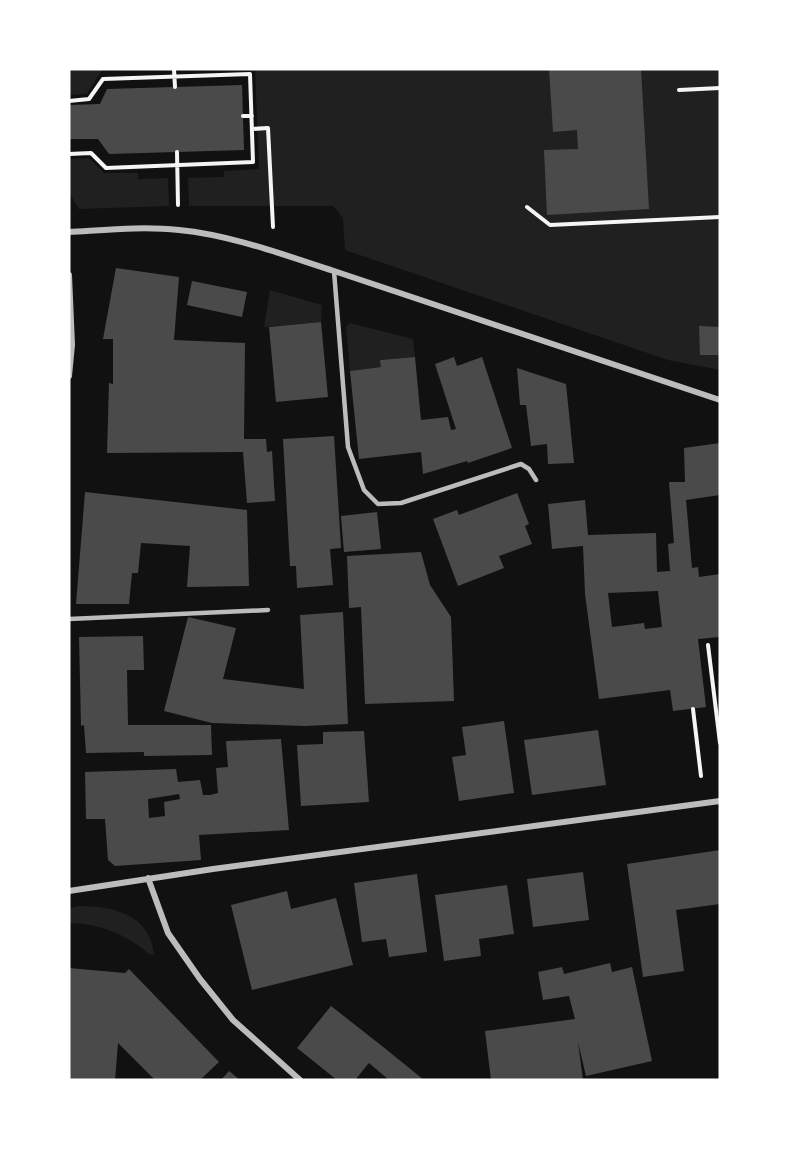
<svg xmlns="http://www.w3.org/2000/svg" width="789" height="1149" font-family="Poppins,sans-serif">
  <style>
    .green { fill: #202020 }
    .building { fill: #4a4a4a; fill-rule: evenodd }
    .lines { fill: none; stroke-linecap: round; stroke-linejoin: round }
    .path { stroke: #f5f5f5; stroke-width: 4 }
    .service { stroke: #bcbcbc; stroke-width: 4.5 }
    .minor { stroke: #bcbcbc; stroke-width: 6 }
  </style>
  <rect width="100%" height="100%" fill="#111"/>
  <path class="green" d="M 69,69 L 114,69 L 102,70 L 87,94 L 69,95 Z
    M 255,69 L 720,69 L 720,370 L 668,360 L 345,250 L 343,218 L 333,206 L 189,206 L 188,178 L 224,177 L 224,171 L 259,169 Z
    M 89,158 L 104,173 L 138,173 L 138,179 L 168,178 L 169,206 L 79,209 L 69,193 L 69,159 Z
    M 270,290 L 322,305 L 321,322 L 264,327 Z
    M 350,323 L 413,339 L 415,357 L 381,360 L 381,367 L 350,371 L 346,327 Z
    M 79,906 C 113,906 150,914 154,955 L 149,954 C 127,935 99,923 69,923 L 69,908 Z"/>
  <path class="building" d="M 549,69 L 641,69 L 649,209 L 547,215 L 544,150 L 578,149 L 577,130 L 553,132 Z
    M 242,85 L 244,150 L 109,154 L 98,139 L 70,139 L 69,105 L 100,104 L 107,89 Z
    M 116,268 L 179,277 L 174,340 L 245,343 L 244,439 L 266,439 L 267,452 L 272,451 L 275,501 L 247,503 L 243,452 L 107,453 L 109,383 L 113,384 L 113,339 L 103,339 Z
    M 192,281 L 247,292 L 242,317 L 187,305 Z
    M 321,322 L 328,397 L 276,402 L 269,327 Z
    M 699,326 L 719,327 L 719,355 L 700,355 Z
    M 415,357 L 421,420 L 448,417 L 451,430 L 456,429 L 435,364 L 454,357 L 457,366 L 482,357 L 512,448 L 468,463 L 467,461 L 423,474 L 421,452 L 359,459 L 350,371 L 381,367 L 380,360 Z
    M 517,368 L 566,384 L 574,463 L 548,464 L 547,444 L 531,446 L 526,405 L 520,405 Z
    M 334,436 L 341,548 L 330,549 L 333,585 L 297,588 L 296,566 L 290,566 L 283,439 Z
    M 720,443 L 720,495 L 686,500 L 692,568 L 698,567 L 699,577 L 720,574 L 720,637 L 698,639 L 706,707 L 673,711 L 670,690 L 599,699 L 585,594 L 583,546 L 552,549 L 548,504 L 585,500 L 588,535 L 656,533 L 657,572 L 670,571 L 668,544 L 674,543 L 669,482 L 685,482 L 684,448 ZM 658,591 L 662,627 L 645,629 L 644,623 L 612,627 L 608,593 Z
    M 85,492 L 247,510 L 249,586 L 187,587 L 190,546 L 141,543 L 138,573 L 132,573 L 129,604 L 76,604 Z
    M 517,493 L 529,524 L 525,526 L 532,544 L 499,556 L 504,568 L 458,586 L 433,519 L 457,510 L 459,515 Z
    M 377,512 L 381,549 L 344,552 L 341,516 Z
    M 421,552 L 430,585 L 451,617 L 454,701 L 365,704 L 361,607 L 349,608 L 347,556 Z
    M 343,612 L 348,724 L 305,726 L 212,723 L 164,711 L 188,617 L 236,628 L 223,679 L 304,689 L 300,615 Z
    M 143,636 L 144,670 L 127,670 L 128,725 L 211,725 L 212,755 L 144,756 L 144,752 L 86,753 L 84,725 L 81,726 L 79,637 Z
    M 504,721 L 514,793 L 459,801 L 452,757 L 466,755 L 462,727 Z
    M 598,730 L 606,785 L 532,795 L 524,740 Z
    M 364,731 L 369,802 L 301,806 L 297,745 L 323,744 L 323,732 Z
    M 281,739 L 289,830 L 199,835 L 201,860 L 115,866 L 108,860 L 105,819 L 86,819 L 85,772 L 176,769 L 178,782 L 200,780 L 203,795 L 210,795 L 218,793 L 216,768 L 228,767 L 226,741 ZM 179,794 L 180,799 L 164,802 L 165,816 L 149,818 L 148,799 Z
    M 720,850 L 720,904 L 676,910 L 684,971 L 643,977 L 627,864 Z
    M 583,872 L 589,920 L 533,927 L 527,879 Z
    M 417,874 L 427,952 L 389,957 L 386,939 L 362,942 L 354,883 Z
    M 507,885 L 514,934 L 479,939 L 481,956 L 444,961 L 435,895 Z
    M 287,891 L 291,909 L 336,898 L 353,965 L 252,990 L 231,905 Z
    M 610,963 L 612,972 L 632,967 L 652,1061 L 586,1076 L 578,1042 L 583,1080 L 491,1080 L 485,1031 L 575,1019 L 569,996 L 543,1000 L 538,972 L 562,967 L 564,974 Z
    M 69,968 L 125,973 L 129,969 L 219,1062 L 200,1080 L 155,1080 L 118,1043 L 115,1080 L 69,1080 Z
    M 331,1006 L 382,1046 L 424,1080 L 389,1080 L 369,1063 L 355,1080 L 337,1080 L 297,1048 Z
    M 229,1071 L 240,1080 L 221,1080 Z"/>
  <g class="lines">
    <path class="path" d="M 174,69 L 175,87
      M 679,90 L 720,88
      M 69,101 L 89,99 L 103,79 L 250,74 L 253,162 L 106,168 L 91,153 L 69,154
      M 243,116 L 252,116
      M 252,129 L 268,128 L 273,227
      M 177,152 L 178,205
      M 527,207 L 550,225 L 720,217
      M 708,645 L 720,743
      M 693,709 L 701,776"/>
    <path class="service" d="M 334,271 L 348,447 L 364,490 L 378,504 L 401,503 L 521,464 L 529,469 L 536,480
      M 69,619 L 268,610"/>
    <path class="minor" d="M 69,232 C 105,230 142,226 179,230 C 231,235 284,255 334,271 L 720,400
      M 69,275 L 72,345 L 69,376
      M 148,878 L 168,933 L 200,979 L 233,1020 L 300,1080
      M 69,891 L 213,869 L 720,801"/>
  </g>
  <rect width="789" height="1149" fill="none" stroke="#ffffff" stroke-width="141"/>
</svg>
